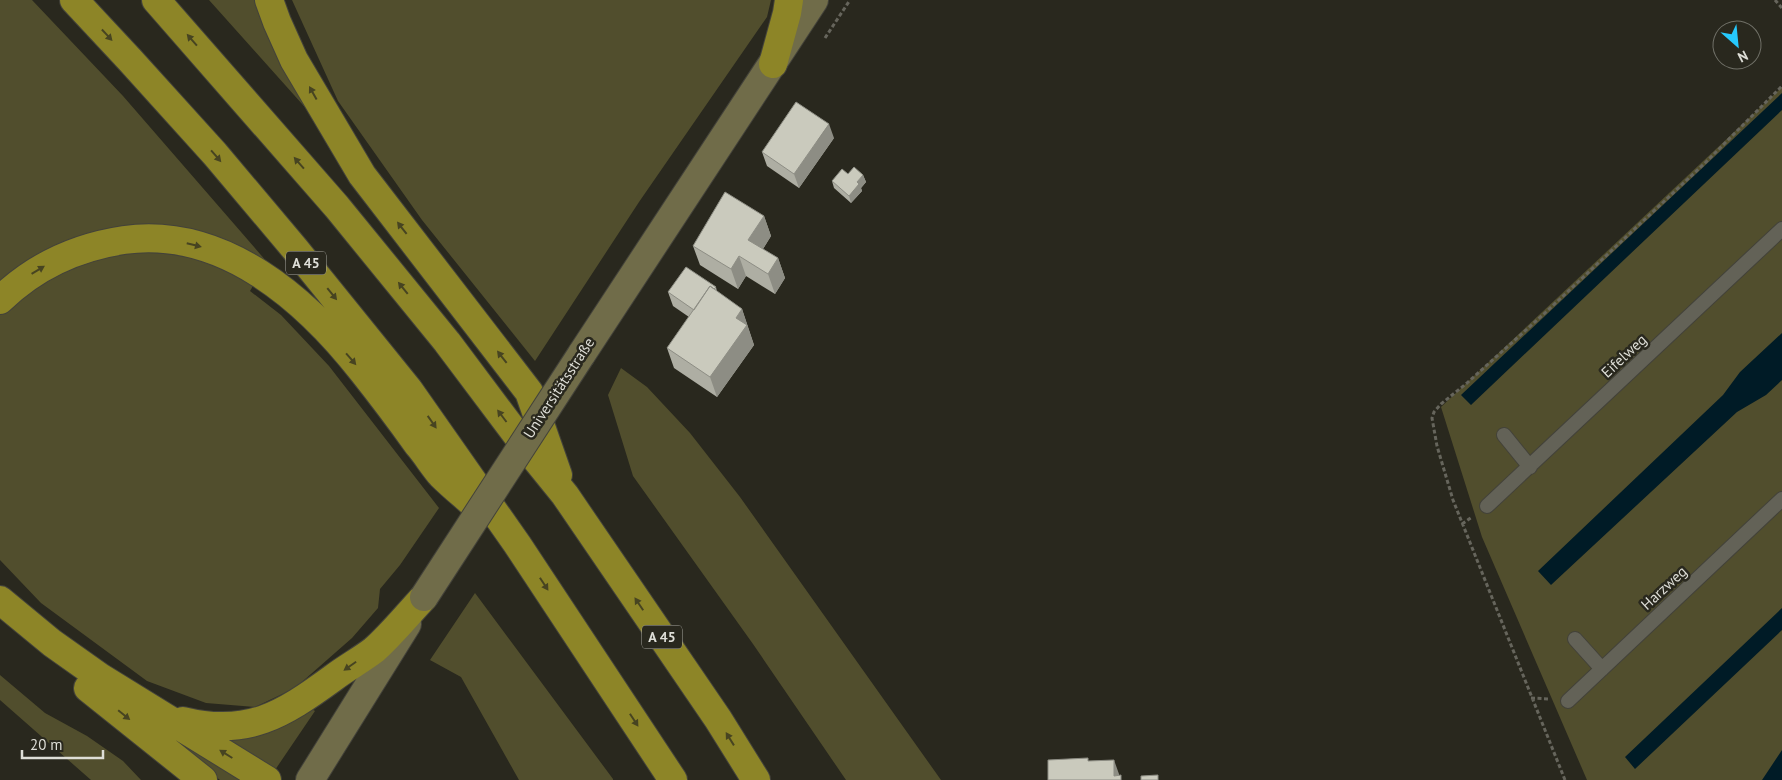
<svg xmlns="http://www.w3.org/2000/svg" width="1782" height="780" font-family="'PT Sans',sans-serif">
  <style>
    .green { fill: #514e2d }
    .water { fill: #001b26 }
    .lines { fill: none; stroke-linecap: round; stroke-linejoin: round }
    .service-casing { stroke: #43423a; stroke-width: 16 }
    .secondary-casing { stroke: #43423a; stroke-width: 30 }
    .motorway-casing { stroke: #43423a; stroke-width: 30 }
    .path { stroke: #66655c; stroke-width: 3; stroke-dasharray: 4 2.5; stroke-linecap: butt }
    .service { stroke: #636257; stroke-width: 14 }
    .secondary { stroke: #706c49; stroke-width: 28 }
    .motorway { stroke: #8d8527; stroke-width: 28 }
    .secondary-bridge-casing { stroke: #43423a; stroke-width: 30; stroke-linecap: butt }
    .secondary-bridge { stroke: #706c49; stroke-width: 28 }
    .wall { fill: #aeaea3 }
    .shaded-wall { fill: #8d8d84 }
    .building { fill: #cacabd; stroke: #8d8d84 }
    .oneway { fill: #474421 }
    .labels { text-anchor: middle; stroke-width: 5; stroke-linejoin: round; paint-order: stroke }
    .shield { fill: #29281e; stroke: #a8a7a0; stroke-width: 1 }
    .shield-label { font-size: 14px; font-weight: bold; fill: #deded7 }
    .street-label { font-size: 15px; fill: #deded7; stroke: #29281e }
  </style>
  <rect width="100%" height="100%" fill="#29281e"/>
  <path class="green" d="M 0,0 L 32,0 L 123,96 L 267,262 L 250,291 L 281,315 L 329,366 L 439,508 L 400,565 L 380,589 L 378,608 L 352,638 L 295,688 L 255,707 L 206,703 L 147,681 L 41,603 L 0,560 Z
    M 209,0 L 260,0 L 311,114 Z
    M 292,0 L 771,0 L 767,17 L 639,202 L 535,361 L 422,220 L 338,101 Z
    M 1782,87 L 1782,780 L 1587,780 L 1482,537 L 1441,407 Z
    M 621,368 L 647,387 L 690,433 L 740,497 L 941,780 L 846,780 L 753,644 L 633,476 L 608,395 Z
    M 475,593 L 613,779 L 613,780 L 519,780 L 461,677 L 430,660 Z
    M 0,675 L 45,713 L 87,736 L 123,761 L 141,780 L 91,780 L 0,700 Z
    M 129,709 L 243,780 L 220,780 Z
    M 312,709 L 315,711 L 275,770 L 230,743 L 231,740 L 250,737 L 275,730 Z"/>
  <path class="water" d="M 1782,93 L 1782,110 L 1471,405 L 1461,395 Z
    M 1782,333 L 1782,380 L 1766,395 L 1737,412 L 1551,585 L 1538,571 L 1723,395 L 1740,372 Z
    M 1782,608 L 1782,630 L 1635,769 L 1625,757 Z
    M 1782,750 L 1782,780 L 1762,780 Z"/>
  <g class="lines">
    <g class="service-casing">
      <path id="service" d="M 1504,435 L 1530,467
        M 1487,506 L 1782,229
        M 1575,639 L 1602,669
        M 1568,701 L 1782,499"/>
    </g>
    <g class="secondary-casing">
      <path id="secondary" d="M 581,355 L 814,0
        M 310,780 L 407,624"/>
    </g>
    <g class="motorway-casing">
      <path id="motorway" d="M 74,0 L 130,60 L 215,154 L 295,249 L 409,390 L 517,544 L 673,780
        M 156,0 L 337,207 L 447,342 L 522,442 L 565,495 L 718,719 L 756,780
        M 269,0 L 277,22 L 294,60 L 362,175 L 529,392 L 558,475
        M 773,64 L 787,13 L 789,0
        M 0,300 C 34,267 77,247 124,240 C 223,226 306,299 363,372 C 382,396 400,420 418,445 C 426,454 433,466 441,475 C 453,487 467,498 480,510
        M 0,600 L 52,643 L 100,677 L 267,780
        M 88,688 L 203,780
        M 183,721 C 248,737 282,715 333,678 C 346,668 361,660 374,650 C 392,634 408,614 424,597"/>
    </g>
    <path class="path" d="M 1775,0 L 1782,8
      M 825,38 L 850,0
      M 1462,524 L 1472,517
      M 1531,698 L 1550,699
      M 1565,780 L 1453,500 L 1437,446 L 1432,418 L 1434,412 L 1441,404 L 1467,383 L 1546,312 L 1705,163 L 1782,86"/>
    <use href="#service" class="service"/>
    <use href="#secondary" class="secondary"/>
    <use href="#motorway" class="motorway"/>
    <g class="secondary-bridge-casing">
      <path id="secondary-bridge" d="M 424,597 L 581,355"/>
    </g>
    <use href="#secondary-bridge" class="secondary-bridge"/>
  </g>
  <path class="wall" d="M 834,138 L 799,188 L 767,166 L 762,152 Z
    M 863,175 L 866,182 L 861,188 L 862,191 L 851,203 L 834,188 L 832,181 Z
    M 764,216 L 771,236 L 763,249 L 778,258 L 785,278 L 775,294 L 746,276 L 738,289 L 700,265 L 693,246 Z
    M 716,287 L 717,292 L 742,309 L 754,345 L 717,397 L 674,368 L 667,348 L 689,317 L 673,306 L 668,292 Z"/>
  <path class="shaded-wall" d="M 829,124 L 834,138 L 799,188 L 794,174 Z
    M 863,175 L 866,182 L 861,188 L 862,191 L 851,203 L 849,196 L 857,182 Z
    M 764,216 L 771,236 L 756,260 L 748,240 Z
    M 739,256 L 746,276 L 738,289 L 731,269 Z
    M 778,258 L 785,278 L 775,294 L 768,274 Z
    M 742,309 L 754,345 L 717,397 L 710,377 L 736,318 Z
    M 1114,760 L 1119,774 L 1119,780 L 1114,776 Z"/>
  <path class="building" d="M 796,102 L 829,124 L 794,174 L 762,152 Z
    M 854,167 L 863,175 L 857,182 L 859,184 L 849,196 L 832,181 L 842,169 L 848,174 Z
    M 725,192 L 764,216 L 748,240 L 778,258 L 768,274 L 739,256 L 731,269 L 693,246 Z
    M 686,267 L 716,287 L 714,289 L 710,286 L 694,310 L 668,292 Z
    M 710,286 L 742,309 L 736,318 L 747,325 L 710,377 L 667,348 Z
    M 1088,758 L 1088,761 L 1114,760 L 1114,776 L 1121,775 L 1121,780 L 1048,780 L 1048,760 Z
    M 1158,775 L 1158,780 L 1141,780 L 1141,776 Z"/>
  <defs><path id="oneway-solid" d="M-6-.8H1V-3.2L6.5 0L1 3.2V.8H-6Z" transform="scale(1.25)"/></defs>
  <g class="oneway">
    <use href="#oneway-solid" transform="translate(107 35) rotate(47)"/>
    <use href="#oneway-solid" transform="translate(192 40) rotate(-131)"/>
    <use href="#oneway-solid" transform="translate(313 93) rotate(-119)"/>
    <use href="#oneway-solid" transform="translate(216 156) rotate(49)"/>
    <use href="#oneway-solid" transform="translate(299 163) rotate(-131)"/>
    <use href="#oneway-solid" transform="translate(402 228) rotate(-128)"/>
    <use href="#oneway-solid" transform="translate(194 245) rotate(14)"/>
    <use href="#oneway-solid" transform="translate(38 270) rotate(-31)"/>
    <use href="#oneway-solid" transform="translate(403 288) rotate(-129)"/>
    <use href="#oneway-solid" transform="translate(332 294) rotate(51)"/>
    <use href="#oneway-solid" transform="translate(502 357) rotate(-128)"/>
    <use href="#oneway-solid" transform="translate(351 359) rotate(49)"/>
    <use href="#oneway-solid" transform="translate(502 416) rotate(-127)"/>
    <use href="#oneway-solid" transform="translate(432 422) rotate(55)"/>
    <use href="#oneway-solid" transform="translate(544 584) rotate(57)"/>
    <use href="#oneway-solid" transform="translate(639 604) rotate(-124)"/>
    <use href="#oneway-solid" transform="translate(350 666) rotate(145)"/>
    <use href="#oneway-solid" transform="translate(124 715) rotate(39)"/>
    <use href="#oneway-solid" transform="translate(634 720) rotate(57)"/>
    <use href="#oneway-solid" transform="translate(730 739) rotate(-122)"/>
    <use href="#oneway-solid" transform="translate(226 754) rotate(-148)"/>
  </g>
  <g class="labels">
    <g class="shield">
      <rect x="286" y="251.5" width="40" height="23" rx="4"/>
      <rect x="642" y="625.5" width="40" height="23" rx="4"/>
    </g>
    <g class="shield-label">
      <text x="306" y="268">A 45</text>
      <text x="662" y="642">A 45</text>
    </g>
    <g class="street-label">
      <text transform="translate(1624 356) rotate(-43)" y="5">Eifelweg</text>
      <text transform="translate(559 388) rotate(-57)" y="5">Universitätsstraße</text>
      <text transform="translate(1664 588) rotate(-43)" y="5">Harzweg</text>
    </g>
  </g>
  <g transform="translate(1737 45) rotate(153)"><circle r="24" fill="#29281e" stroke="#717168"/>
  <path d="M0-4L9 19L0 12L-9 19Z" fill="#26c9fe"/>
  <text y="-8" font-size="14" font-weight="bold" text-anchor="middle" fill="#deded7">N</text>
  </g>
  <path d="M22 750v8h81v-8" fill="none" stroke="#deded7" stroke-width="2.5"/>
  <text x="30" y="750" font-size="15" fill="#deded7" stroke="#29281e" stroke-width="4" paint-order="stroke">20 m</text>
</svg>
